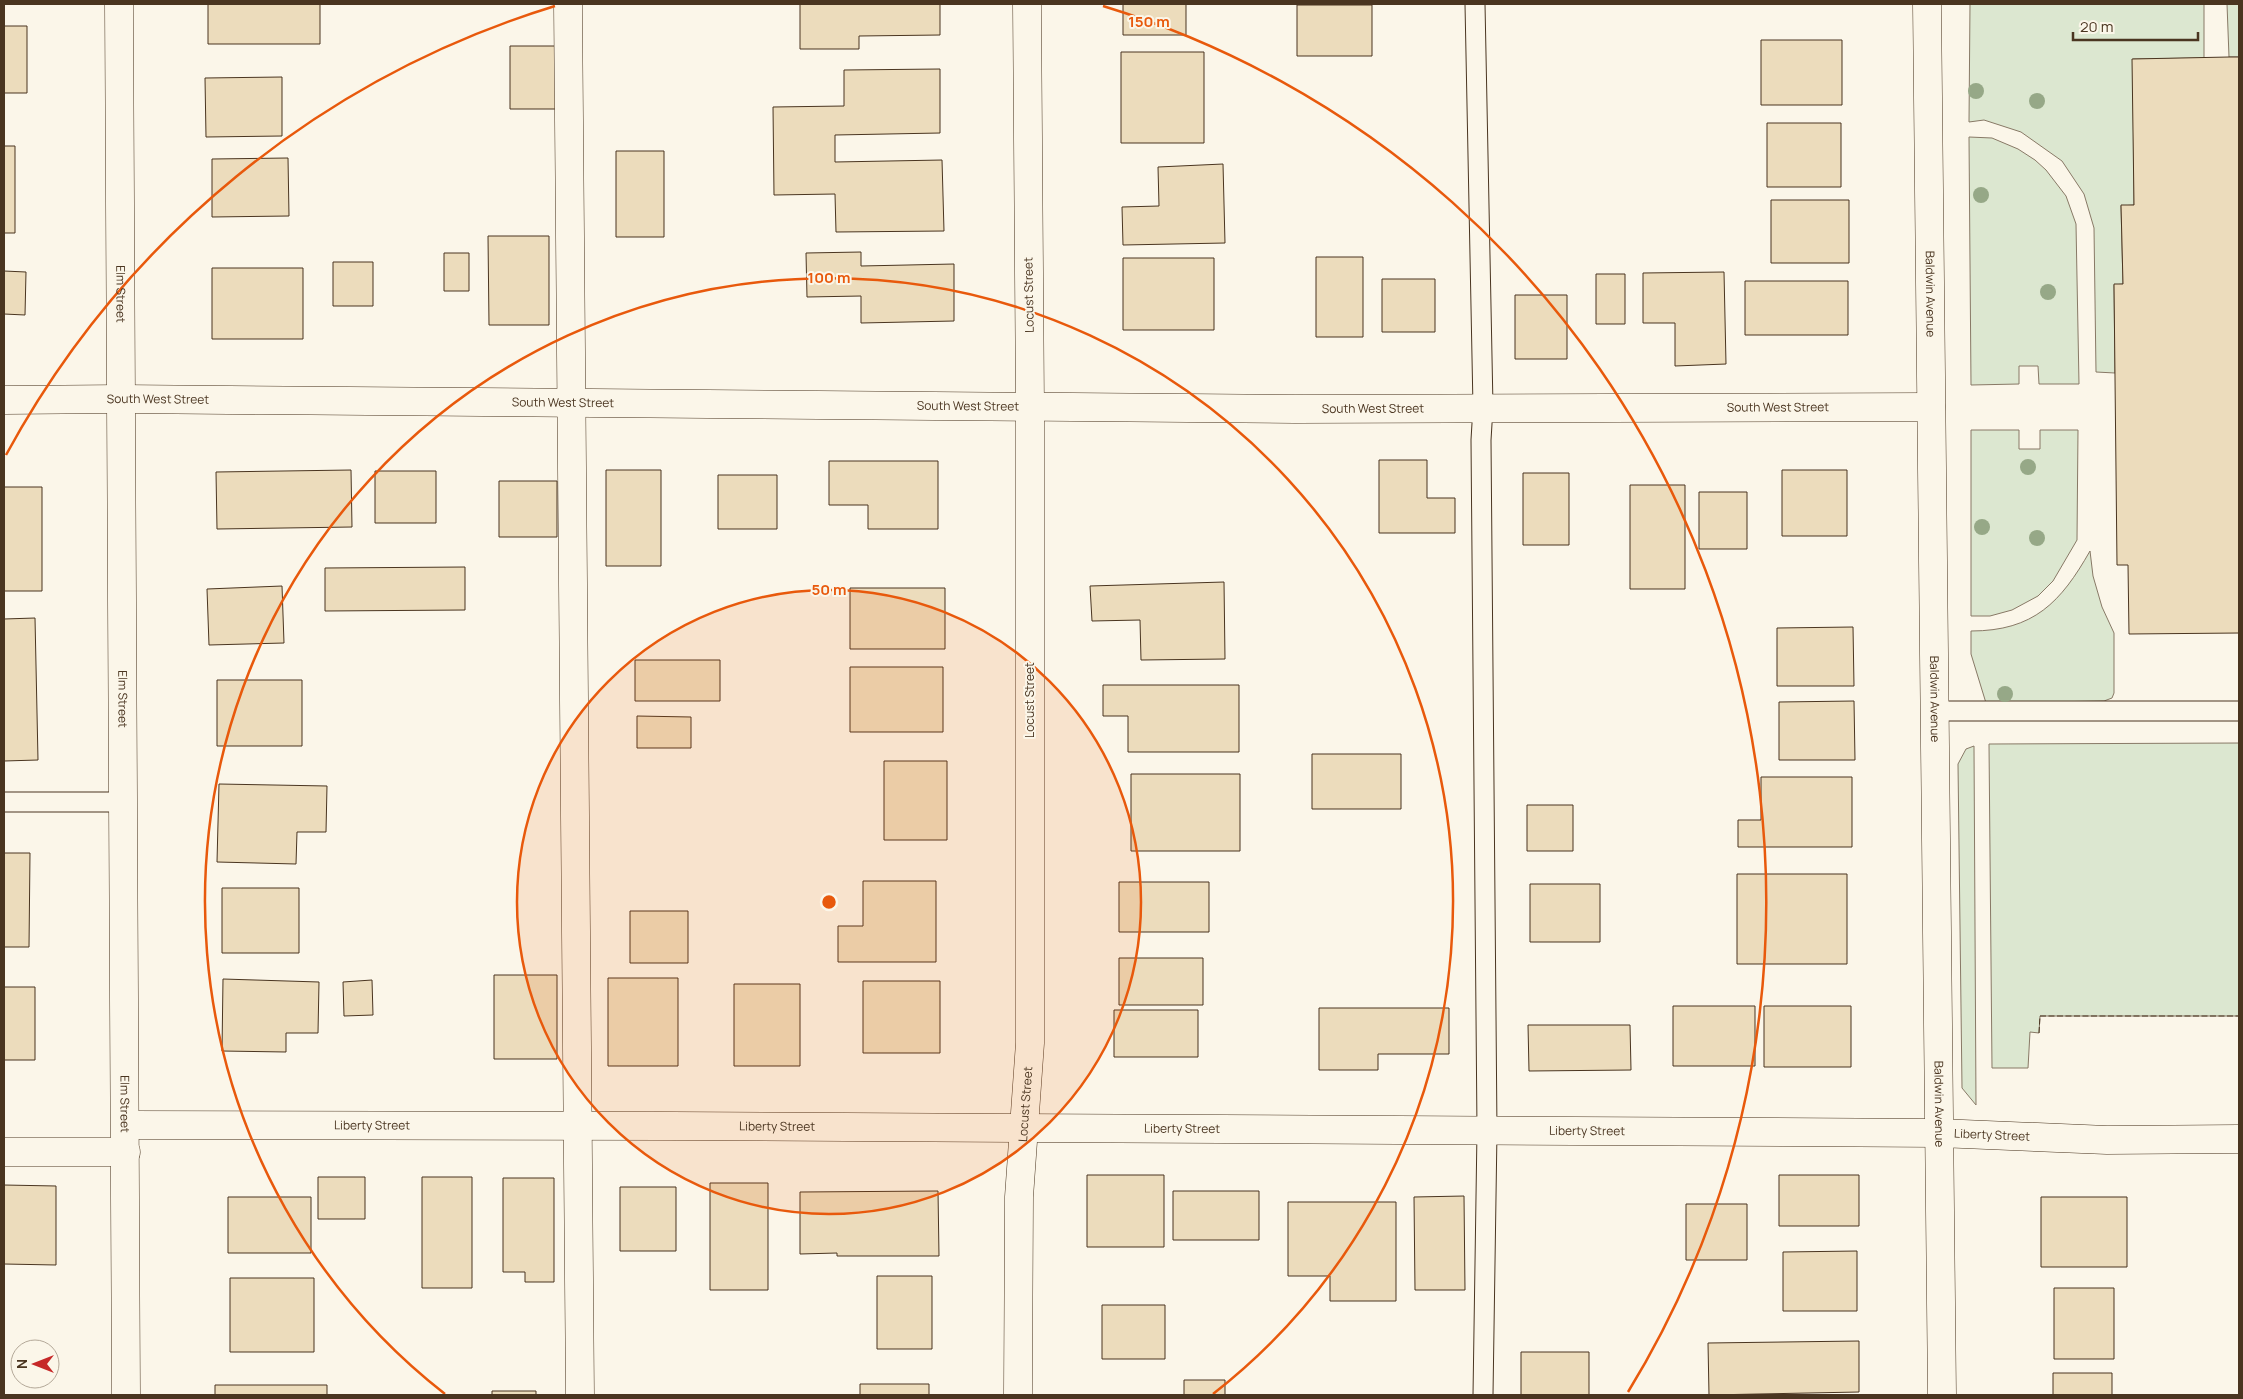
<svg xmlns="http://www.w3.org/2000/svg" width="2243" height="1399" font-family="Manrope,sans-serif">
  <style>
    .green { fill: #dce7d0; stroke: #887966 }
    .building { fill: #ecdcbc; stroke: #4a3520 }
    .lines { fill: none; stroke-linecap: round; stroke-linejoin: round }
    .lane-casing { stroke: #4a3520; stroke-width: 21 }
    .street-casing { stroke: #4a3520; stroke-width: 29 }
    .lane { stroke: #fbf6e9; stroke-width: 19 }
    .street { stroke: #fbf6e9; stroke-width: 28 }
    .fence { stroke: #4a3520; stroke-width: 1; stroke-dasharray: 6 2.5; stroke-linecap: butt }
    .tree { fill: #96a887 }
    .ring { fill: none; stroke: #e8590c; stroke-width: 2.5 }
    .labels { text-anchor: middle; stroke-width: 4; stroke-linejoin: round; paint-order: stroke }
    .street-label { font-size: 12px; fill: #4a3520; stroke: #fbf6e9 }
    .centre { fill: #e8590c; stroke: #fbf6e9; stroke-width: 2.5 }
    .ring-label { font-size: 15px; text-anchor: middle; font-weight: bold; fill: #e8590c; stroke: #fbf6e9; stroke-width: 4; stroke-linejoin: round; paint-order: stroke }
  </style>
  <rect width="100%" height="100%" fill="#fbf6e9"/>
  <path class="green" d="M 1970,4 L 2204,4 L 2204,58 L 2133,59 L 2134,205 L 2121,206 L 2123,284 L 2114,285 L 2115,373 L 2096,372 L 2094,228 L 2084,194 L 2062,161 L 2021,132 L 1984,120 L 1969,122 Z
    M 2227,4 L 2239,4 L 2239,57 L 2229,57 Z
    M 1969,137 L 1992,138 L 2018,149 L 2035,160 L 2046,170 L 2066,196 L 2076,224 L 2079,384 L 2039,384 L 2038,366 L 2019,366 L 2019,384 L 1971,385 Z
    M 1971,430 L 2019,430 L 2019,449 L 2040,449 L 2040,430 L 2078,430 L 2077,540 L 2053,581 L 2038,596 L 2012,610 L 1990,616 L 1971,616 Z
    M 2090,551 L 2093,576 L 2102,607 L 2114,633 L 2114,693 L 2112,698 L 2104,701 L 1986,703 L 1971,654 L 1971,631 C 2034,631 2061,602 2090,551 Z
    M 2239,743 L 2239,1016 L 2040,1016 L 2039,1033 L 2030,1032 L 2028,1068 L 1992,1068 L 1989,744 Z
    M 1974,746 L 1976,1105 L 1962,1088 L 1958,764 L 1966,749 Z"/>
  <path class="building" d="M 208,4 L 320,4 L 320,44 L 208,44 Z
    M 800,4 L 940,4 L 940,35 L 859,36 L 859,49 L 800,49 Z
    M 1123,4 L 1186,4 L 1186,35 L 1123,35 Z
    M 1297,5 L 1372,5 L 1372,56 L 1297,56 Z
    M 4,26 L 27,26 L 27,93 L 4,93 Z
    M 1761,40 L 1842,40 L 1842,105 L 1761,105 Z
    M 510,46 L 560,46 L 560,109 L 510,109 Z
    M 1121,52 L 1204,52 L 1204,143 L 1121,143 Z
    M 2229,57 L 2239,57 L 2239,633 L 2129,634 L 2128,565 L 2117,565 L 2114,284 L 2123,284 L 2121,205 L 2134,205 L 2132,59 Z
    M 940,69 L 940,133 L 835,135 L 835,162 L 942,160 L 944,231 L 836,232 L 835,194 L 774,195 L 773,107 L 844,106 L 844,70 Z
    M 282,77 L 282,136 L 206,137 L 205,78 Z
    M 1767,123 L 1841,123 L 1841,187 L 1767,187 Z
    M 4,146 L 15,146 L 15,233 L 4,233 Z
    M 616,151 L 664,151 L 664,237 L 616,237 Z
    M 288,158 L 289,216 L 212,217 L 212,159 Z
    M 1223,164 L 1225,243 L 1123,245 L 1122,207 L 1159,206 L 1158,167 Z
    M 1771,200 L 1849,200 L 1849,263 L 1771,263 Z
    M 488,236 L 549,236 L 549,325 L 489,325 Z
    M 861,252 L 861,266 L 954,264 L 954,321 L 861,323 L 861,296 L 807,297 L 806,253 Z
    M 444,253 L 469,253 L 469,291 L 444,291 Z
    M 1316,257 L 1363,257 L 1363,337 L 1316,337 Z
    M 1123,258 L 1214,258 L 1214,330 L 1123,330 Z
    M 333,262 L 373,262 L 373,306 L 333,306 Z
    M 212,268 L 303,268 L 303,339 L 212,339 Z
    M 4,271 L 26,272 L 25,315 L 4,314 Z
    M 1724,272 L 1726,364 L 1675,366 L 1675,323 L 1643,323 L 1643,273 Z
    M 1596,274 L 1625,274 L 1625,324 L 1596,324 Z
    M 1382,279 L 1435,279 L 1435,332 L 1382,332 Z
    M 1745,281 L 1848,281 L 1848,335 L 1745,335 Z
    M 1515,295 L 1567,295 L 1567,359 L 1515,359 Z
    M 1379,460 L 1427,460 L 1427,498 L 1455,498 L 1455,533 L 1379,533 Z
    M 829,461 L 938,461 L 938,529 L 868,529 L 868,505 L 829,505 Z
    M 351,470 L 352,527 L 217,529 L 216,472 Z
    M 606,470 L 661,470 L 661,566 L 606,566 Z
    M 1782,470 L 1847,470 L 1847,536 L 1782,536 Z
    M 375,471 L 436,471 L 436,523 L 375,523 Z
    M 1523,473 L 1569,473 L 1569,545 L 1523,545 Z
    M 718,475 L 777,475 L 777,529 L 718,529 Z
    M 499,481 L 557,481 L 557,537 L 499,537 Z
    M 1630,485 L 1685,485 L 1685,589 L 1630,589 Z
    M 4,487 L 42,487 L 42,591 L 4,591 Z
    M 1699,492 L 1747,492 L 1747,549 L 1699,549 Z
    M 465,567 L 465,610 L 325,611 L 325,568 Z
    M 1224,582 L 1225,659 L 1141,660 L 1140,620 L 1092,621 L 1090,586 Z
    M 282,586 L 284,643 L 209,645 L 207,589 Z
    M 850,588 L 945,588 L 945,649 L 850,649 Z
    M 35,618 L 38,760 L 4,761 L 4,619 Z
    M 1853,627 L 1854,686 L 1777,686 L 1777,628 Z
    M 635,660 L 720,660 L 720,701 L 635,701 Z
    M 850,667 L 943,667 L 943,732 L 850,732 Z
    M 217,680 L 302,680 L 302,746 L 217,746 Z
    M 1103,685 L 1239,685 L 1239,752 L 1128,752 L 1128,716 L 1103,716 Z
    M 1854,701 L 1855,760 L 1779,760 L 1779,702 Z
    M 637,716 L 691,717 L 691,748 L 637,748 Z
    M 1312,754 L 1401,754 L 1401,809 L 1312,809 Z
    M 884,761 L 947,761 L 947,840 L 884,840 Z
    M 1131,774 L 1240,774 L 1240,851 L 1131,851 Z
    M 1761,777 L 1852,777 L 1852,847 L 1738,847 L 1738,820 L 1761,820 Z
    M 219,784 L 327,786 L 326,832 L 297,832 L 296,864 L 217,862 Z
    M 1527,805 L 1573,805 L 1573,851 L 1527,851 Z
    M 4,853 L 30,853 L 29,947 L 4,947 Z
    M 1737,874 L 1847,874 L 1847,964 L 1737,964 Z
    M 863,881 L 936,881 L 936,962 L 838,962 L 838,926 L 863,926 Z
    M 1119,882 L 1209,882 L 1209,932 L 1119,932 Z
    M 1530,884 L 1600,884 L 1600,942 L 1530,942 Z
    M 222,888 L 299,888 L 299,953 L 222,953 Z
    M 630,911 L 688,911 L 688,963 L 630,963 Z
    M 1119,958 L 1203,958 L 1203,1005 L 1119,1005 Z
    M 494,975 L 557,975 L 557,1059 L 494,1059 Z
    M 608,978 L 678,978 L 678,1066 L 608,1066 Z
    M 223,979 L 319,982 L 318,1033 L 286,1033 L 286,1052 L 222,1051 Z
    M 372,980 L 373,1015 L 344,1016 L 343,982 Z
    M 863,981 L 940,981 L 940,1053 L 863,1053 Z
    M 734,984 L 800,984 L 800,1066 L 734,1066 Z
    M 4,987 L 35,987 L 35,1060 L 4,1060 Z
    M 1673,1006 L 1755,1006 L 1755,1066 L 1673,1066 Z
    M 1764,1006 L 1851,1006 L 1851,1067 L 1764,1067 Z
    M 1319,1008 L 1449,1008 L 1449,1054 L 1378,1054 L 1378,1070 L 1319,1070 Z
    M 1114,1010 L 1198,1010 L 1198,1057 L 1114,1057 Z
    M 1528,1025 L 1630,1025 L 1631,1070 L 1529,1071 Z
    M 1087,1175 L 1164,1175 L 1164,1247 L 1087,1247 Z
    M 1779,1175 L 1859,1175 L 1859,1226 L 1779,1226 Z
    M 318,1177 L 365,1177 L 365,1219 L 318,1219 Z
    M 422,1177 L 472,1177 L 472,1288 L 422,1288 Z
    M 503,1178 L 554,1178 L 554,1282 L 525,1282 L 525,1272 L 503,1272 Z
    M 710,1183 L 768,1183 L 768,1290 L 710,1290 Z
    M 4,1185 L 56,1186 L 56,1265 L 4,1264 Z
    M 620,1187 L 676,1187 L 676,1251 L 620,1251 Z
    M 938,1191 L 939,1256 L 837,1256 L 837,1253 L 800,1254 L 800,1192 Z
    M 1173,1191 L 1259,1191 L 1259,1240 L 1173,1240 Z
    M 1464,1196 L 1465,1290 L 1415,1290 L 1414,1197 Z
    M 228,1197 L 311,1197 L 311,1253 L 228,1253 Z
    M 2041,1197 L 2127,1197 L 2127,1267 L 2041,1267 Z
    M 1288,1202 L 1396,1202 L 1396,1301 L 1330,1301 L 1330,1276 L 1288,1276 Z
    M 1686,1204 L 1747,1204 L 1747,1260 L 1686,1260 Z
    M 1857,1251 L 1857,1311 L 1783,1311 L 1783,1252 Z
    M 877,1276 L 932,1276 L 932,1349 L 877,1349 Z
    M 230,1278 L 314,1278 L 314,1352 L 230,1352 Z
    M 2054,1288 L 2114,1288 L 2114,1359 L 2054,1359 Z
    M 1102,1305 L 1165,1305 L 1165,1359 L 1102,1359 Z
    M 1859,1341 L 1859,1392 L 1709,1395 L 1708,1343 Z
    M 1521,1352 L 1589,1352 L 1589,1395 L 1521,1395 Z
    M 2053,1373 L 2112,1373 L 2112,1395 L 2053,1395 Z
    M 1184,1380 L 1225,1380 L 1225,1395 L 1184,1395 Z
    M 860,1384 L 929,1384 L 929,1395 L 860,1395 Z
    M 215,1385 L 327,1385 L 327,1395 L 215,1395 Z
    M 492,1391 L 536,1391 L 536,1395 L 492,1395 Z"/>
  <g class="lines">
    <g class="lane-casing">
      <path id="lane" d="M 1475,4 L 1483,407 L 1481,440 L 1487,1131 L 1483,1395
        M 1935,711 L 2239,711
        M 4,802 L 124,802"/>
    </g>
    <g class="street-casing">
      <g id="street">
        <path id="s1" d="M 119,4 L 126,1395"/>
        <path d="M 568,4 L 580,1395"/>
        <path id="s2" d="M 1927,4 L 1942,1395"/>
        <path id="s3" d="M 4,400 L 122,399 L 1295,409 L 1931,407"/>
        <path id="s4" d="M 126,1125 L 671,1126 L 1939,1133 L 2107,1140 L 2239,1139"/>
        <path d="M 4,1152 L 126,1152"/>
        <path id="s5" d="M 1018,1395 L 1019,1197 L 1030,1043 L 1030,406 L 1027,4"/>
      </g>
    </g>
    <use href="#lane" class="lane"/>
    <use href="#street" class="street"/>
    <path class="fence" d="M 2039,1033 L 2040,1016 L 2239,1016"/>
  </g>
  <g class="tree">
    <circle cx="1976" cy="91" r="8"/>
    <circle cx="2037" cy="101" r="8"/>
    <circle cx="1981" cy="195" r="8"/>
    <circle cx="2048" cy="292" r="8"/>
    <circle cx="2028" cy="467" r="8"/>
    <circle cx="1982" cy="527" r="8"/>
    <circle cx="2037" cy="538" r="8"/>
    <circle cx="2005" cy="694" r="8"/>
  </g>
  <circle cx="829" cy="902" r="312" fill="#e8590c" fill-opacity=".12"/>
  <g class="ring">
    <circle cx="829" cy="902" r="312"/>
    <path d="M445 1394A624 624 0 1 1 1213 1394"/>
    <path d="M6 455A937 937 0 0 1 555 6M1103 6A937 937 0 0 1 1628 1392"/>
  </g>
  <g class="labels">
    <g class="street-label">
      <text dy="4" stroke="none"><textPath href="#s1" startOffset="290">Elm Street</textPath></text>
      <text transform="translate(1029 295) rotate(-91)" y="4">Locust Street</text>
      <text dy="4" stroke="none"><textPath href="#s2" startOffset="290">Baldwin Avenue</textPath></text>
      <text dy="4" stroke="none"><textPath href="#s3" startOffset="154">South West Street</textPath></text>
      <text dy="4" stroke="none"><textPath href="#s3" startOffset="559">South West Street</textPath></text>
      <text dy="4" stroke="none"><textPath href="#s3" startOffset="964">South West Street</textPath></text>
      <text dy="4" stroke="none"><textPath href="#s3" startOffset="1774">South West Street</textPath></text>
      <text dy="4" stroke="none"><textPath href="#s3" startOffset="1369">South West Street</textPath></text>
      <text dy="4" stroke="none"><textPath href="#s1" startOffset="695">Elm Street</textPath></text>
      <text dy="4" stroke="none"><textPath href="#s2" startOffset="695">Baldwin Avenue</textPath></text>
      <text transform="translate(1030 700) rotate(-90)" y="4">Locust Street</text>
      <text dy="4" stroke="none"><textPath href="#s1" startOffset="1100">Elm Street</textPath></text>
      <text dy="4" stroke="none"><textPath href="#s2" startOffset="1100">Baldwin Avenue</textPath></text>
      <text dy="4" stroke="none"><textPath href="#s5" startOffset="291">Locust Street</textPath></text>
      <text dy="4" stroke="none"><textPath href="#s4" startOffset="246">Liberty Street</textPath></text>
      <text dy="4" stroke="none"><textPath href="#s4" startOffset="651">Liberty Street</textPath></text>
      <text dy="4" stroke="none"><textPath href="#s4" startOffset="1056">Liberty Street</textPath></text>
      <text dy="4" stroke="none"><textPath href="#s4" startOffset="1461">Liberty Street</textPath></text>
      <text dy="4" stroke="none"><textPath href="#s4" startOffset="1866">Liberty Street</textPath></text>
    </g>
  </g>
  <circle cx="829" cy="902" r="8" class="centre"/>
  <g class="ring-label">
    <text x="1149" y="27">150 m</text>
    <text x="829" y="283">100 m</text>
    <text x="829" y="595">50 m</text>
  </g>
  <rect width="2243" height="1399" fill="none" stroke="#4a3520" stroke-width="10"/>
  <g transform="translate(35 1364) rotate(270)"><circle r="24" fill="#fbf6e9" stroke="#b4a999"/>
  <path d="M0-4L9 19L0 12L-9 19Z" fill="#c62828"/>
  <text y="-8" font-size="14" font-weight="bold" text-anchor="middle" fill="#4a3520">N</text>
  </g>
  <path d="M2073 32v8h125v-8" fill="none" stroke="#4a3520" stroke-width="2.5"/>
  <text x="2080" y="32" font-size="15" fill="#4a3520" stroke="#fbf6e9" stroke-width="4" paint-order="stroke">20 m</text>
</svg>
